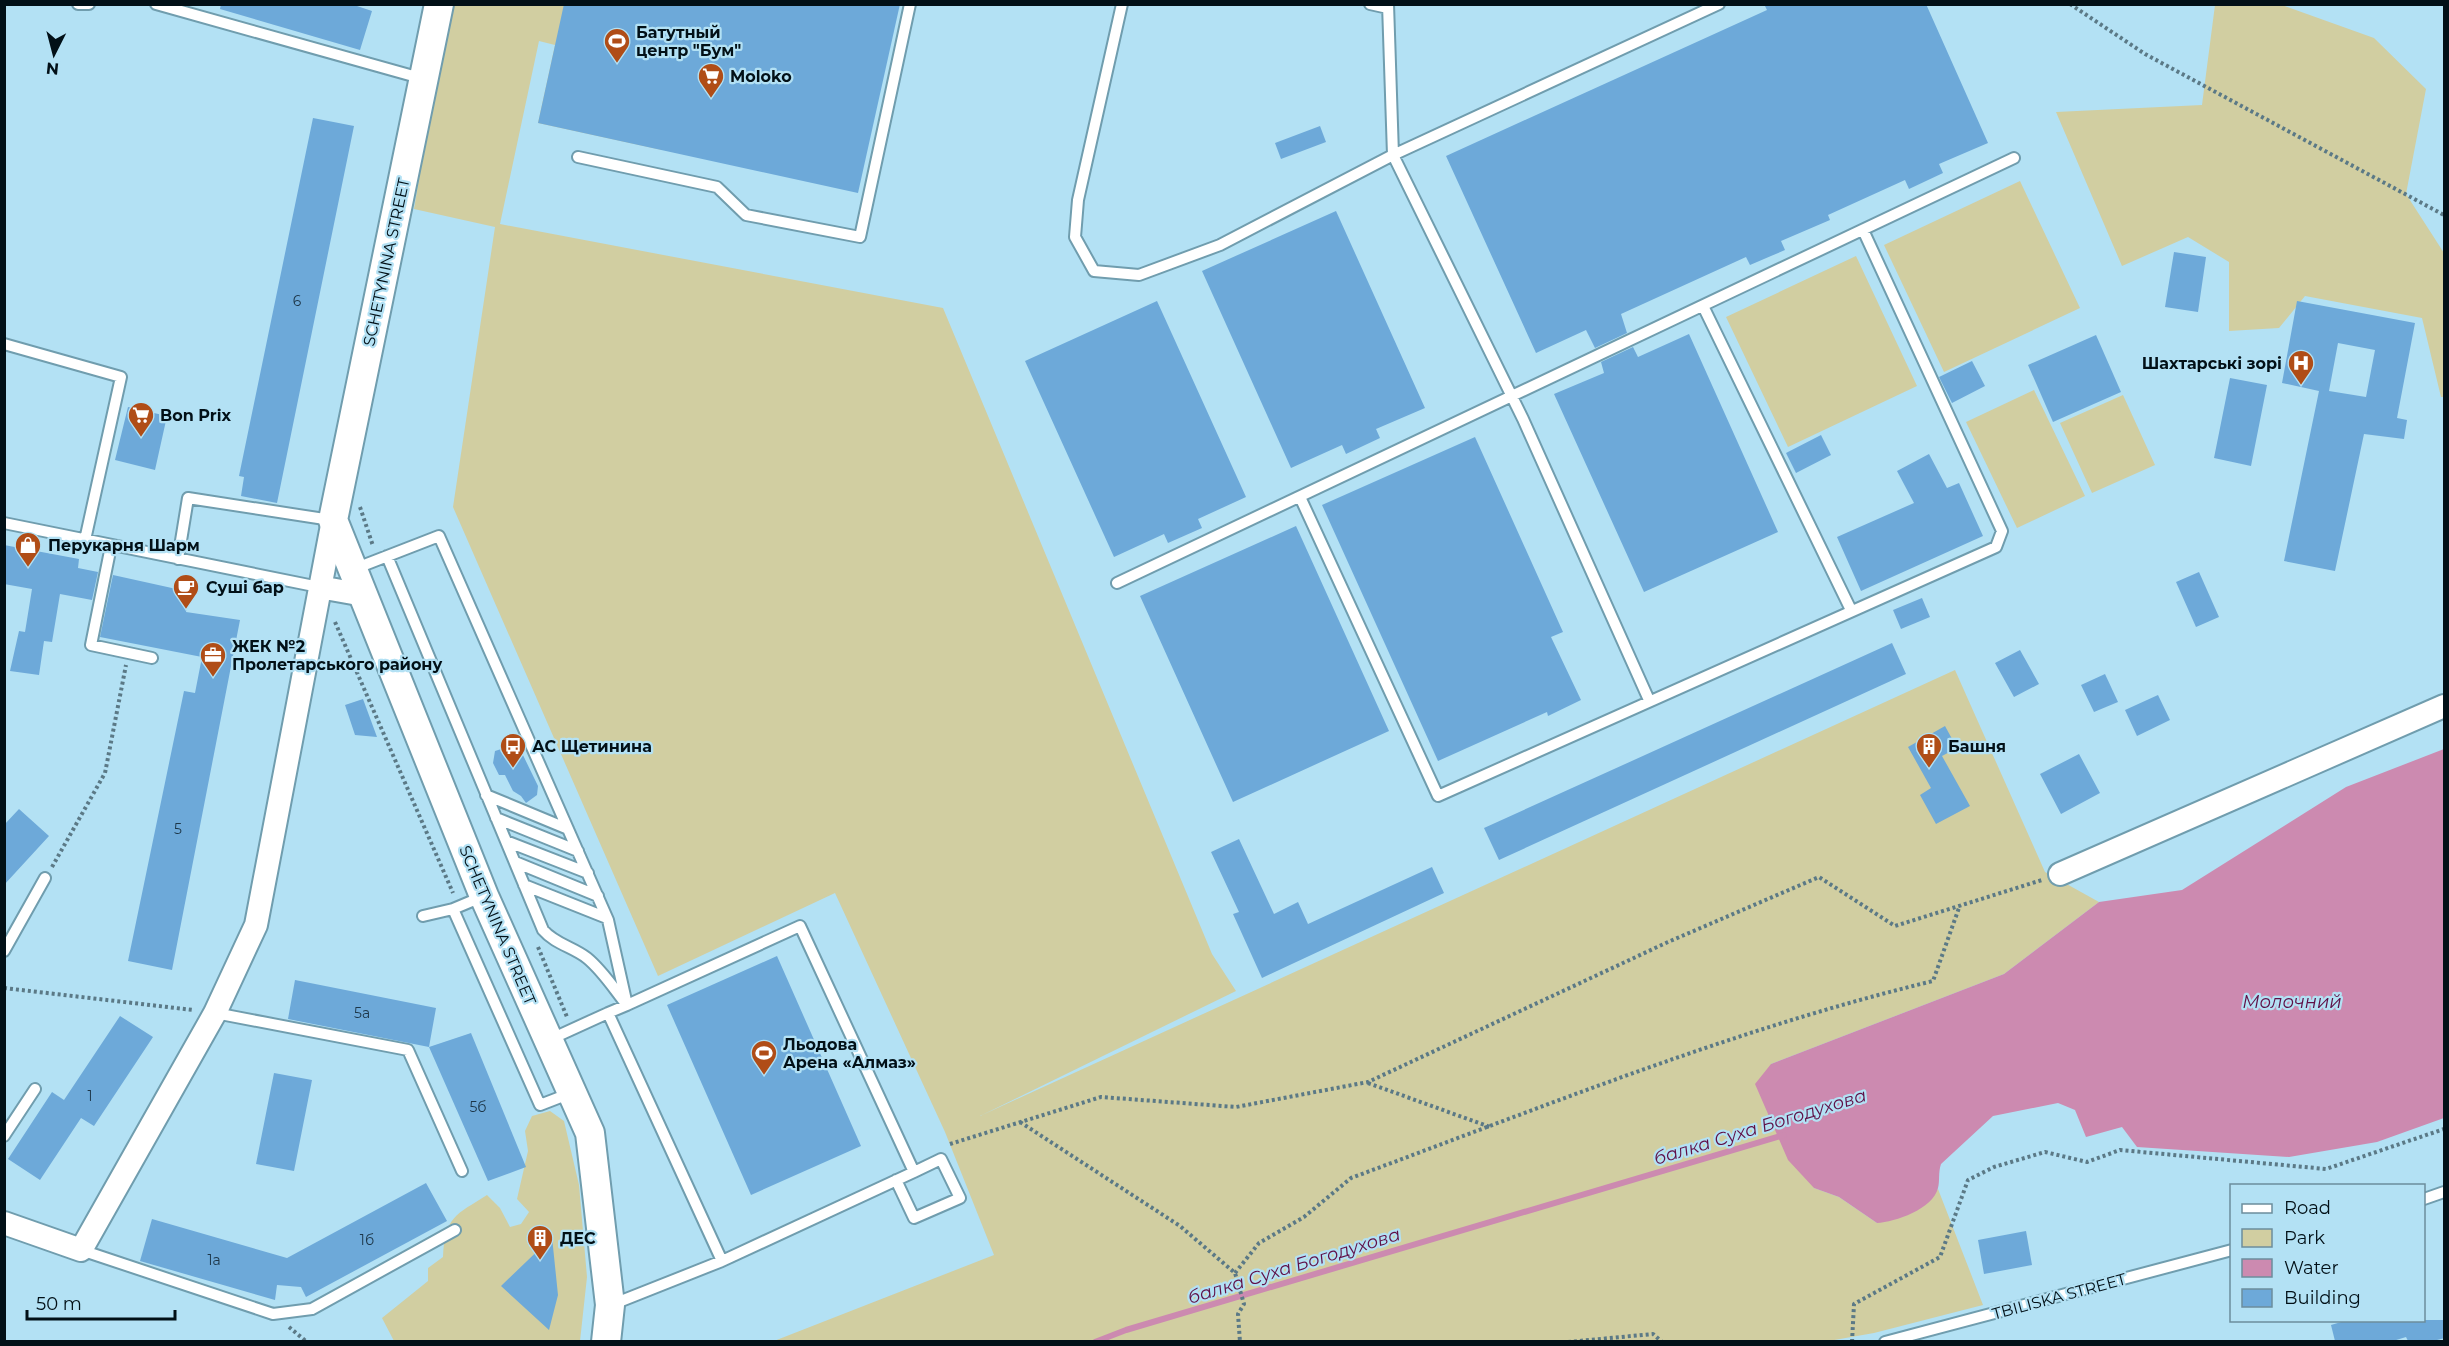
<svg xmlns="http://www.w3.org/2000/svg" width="2449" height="1346" font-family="Montserrat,sans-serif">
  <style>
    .green { fill: #d1cea1 }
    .water { fill: #cc8ab0 }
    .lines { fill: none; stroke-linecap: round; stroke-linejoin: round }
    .stream { stroke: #cc8ab0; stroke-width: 6 }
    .building { fill: #6da9d9; fill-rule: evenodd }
    .service-casing { stroke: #709dae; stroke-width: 14 }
    .minor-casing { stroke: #709dae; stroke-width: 26 }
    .tertiary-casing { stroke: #709dae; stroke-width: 32 }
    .path { stroke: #5b7986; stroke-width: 4; stroke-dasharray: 3 3; stroke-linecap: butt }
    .service { stroke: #fff; stroke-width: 10 }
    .minor { stroke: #fff; stroke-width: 22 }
    .tertiary { stroke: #fff; stroke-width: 28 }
    .labels { text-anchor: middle; stroke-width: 4.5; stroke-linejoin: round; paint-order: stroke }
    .number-label { font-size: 14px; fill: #1d3648 }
    .poi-label { font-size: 16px; font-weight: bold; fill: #021017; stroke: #b3e1f4; text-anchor: start }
    .street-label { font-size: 16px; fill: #021017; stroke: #b3e1f4 }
    .water-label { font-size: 18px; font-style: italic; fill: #5f0f46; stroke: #b3e1f4 }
  </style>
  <rect width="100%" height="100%" fill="#b3e1f4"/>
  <path class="green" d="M 448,5 L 699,5 L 662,150 L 538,123 L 555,45 L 539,41 L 500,224 L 943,308 L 1212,954 L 1236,991 L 980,1116 L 1955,670 L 2045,872 L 2099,902 L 2004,974 L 1771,1064 L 1814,1188 L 1839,1197 L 1877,1223 L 1928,1201 L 1938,1189 L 1983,1305 L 1874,1333 L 1823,1342 L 774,1341 L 994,1255 L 945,1132 L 835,893 L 658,976 L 453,507 L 495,227 L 414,209 Z
    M 2215,5 L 2282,5 L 2374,38 L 2426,89 L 2406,194 L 2444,253 L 2444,397 L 2441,397 L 2422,318 L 2305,296 L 2279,328 L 2229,331 L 2229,262 L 2188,237 L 2122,266 L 2056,112 L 2202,105 Z
    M 2020,181 L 2080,308 L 1944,372 L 1884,245 Z
    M 1856,256 L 1917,386 L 1788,447 L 1726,317 Z
    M 2034,390 L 2085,496 L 2017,528 L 1966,422 Z
    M 2123,395 L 2155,465 L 2092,493 L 2060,423 Z
    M 550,1111 L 564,1121 L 579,1185 L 587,1277 L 580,1341 L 394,1341 L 382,1318 L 428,1281 L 428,1268 L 443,1257 C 445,1216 456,1215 487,1195 L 500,1208 L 510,1227 L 521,1224 L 529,1212 L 517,1199 L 528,1151 L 525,1131 L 532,1116 Z"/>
  <path class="water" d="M 2444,749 L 2444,1118 L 2377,1142 L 2289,1157 L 2137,1147 L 2122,1127 L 2086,1137 L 2075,1110 L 2058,1103 L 1993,1116 L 1941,1164 C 1938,1173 1940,1181 1938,1188 C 1933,1209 1895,1222 1877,1223 L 1839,1197 L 1814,1188 L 1788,1160 L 1755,1084 L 1771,1064 L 2004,974 L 2099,902 L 2182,890 L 2346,787 Z"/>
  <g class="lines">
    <path class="stream" d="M 1095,1342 L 1126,1330 L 1784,1135"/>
  </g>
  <path class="building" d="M 221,4 L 351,4 L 372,11 L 360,50 L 220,9 Z
    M 564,4 L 900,4 L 858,193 L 538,123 Z
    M 1764,4 L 1926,4 L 1988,143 L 1939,164 L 1943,173 L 1909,189 L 1905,180 L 1828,215 L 1830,220 L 1781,241 L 1785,250 L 1750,265 L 1746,257 L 1621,314 L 1627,333 L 1595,348 L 1586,330 L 1536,353 L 1446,156 L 1767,10 Z
    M 313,118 L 354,126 L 277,503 L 241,496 L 244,477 L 239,476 Z
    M 1320,126 L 1326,142 L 1281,159 L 1275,143 Z
    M 1336,211 L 1425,408 L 1376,429 L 1380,438 L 1346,454 L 1342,445 L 1291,468 L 1202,271 Z
    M 2174,252 L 2206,257 L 2198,312 L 2165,307 Z
    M 1157,301 L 1246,497 L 1198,519 L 1202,528 L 1168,543 L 1164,534 L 1114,557 L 1025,361 Z
    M 2297,301 L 2415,323 L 2397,418 L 2407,420 L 2404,439 L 2364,434 L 2335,571 L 2284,561 L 2319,391 L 2282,383 ZM 2338,343 L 2375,350 L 2366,397 L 2329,391 Z
    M 1689,334 L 1778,532 L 1644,592 L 1554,394 L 1604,373 L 1601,362 L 1633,347 L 1638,357 Z
    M 2096,335 L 2121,392 L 2053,422 L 2028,365 Z
    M 1972,361 L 1985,386 L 1952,403 L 1939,377 Z
    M 2230,378 L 2267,385 L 2251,466 L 2214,458 Z
    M 128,407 L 167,416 L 155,470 L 115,460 Z
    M 1821,435 L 1831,455 L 1796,473 L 1786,453 Z
    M 1475,437 L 1563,632 L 1551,637 L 1581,700 L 1548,716 L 1547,712 L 1438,761 L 1322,505 Z
    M 1929,454 L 1947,488 L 1959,483 L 1983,536 L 1861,591 L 1837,537 L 1914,503 L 1897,471 Z
    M 1296,526 L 1389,731 L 1233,802 L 1140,596 Z
    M 4,545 L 79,559 L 78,568 L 98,572 L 92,600 L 60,594 L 52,642 L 44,641 L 39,675 L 10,671 L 19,631 L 25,632 L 32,589 L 4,584 Z
    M 2199,572 L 2219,617 L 2196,627 L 2176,582 Z
    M 113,575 L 190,592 L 186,612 L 240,620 L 172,970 L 128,961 L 184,691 L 195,693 L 202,657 L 100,637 Z
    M 1922,598 L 1930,617 L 1901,629 L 1893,610 Z
    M 1892,643 L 1906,674 L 1499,860 L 1484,828 Z
    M 2020,650 L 2039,684 L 2014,697 L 1995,663 Z
    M 2105,674 L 2118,702 L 2094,712 L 2081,685 Z
    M 2158,695 L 2170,720 L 2137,736 L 2125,710 Z
    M 363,699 L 377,737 L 355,735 L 345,705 Z
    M 1945,726 L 1957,748 L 1942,756 L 1970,806 L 1936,824 L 1920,795 L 1931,788 L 1908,747 Z
    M 511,746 L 521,751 L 538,786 L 537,795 L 526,803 L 521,796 L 513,791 L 505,775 L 499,775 L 493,763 L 495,751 Z
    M 2079,754 L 2100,793 L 2061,814 L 2040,774 Z
    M 19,809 L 49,836 L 4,885 L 4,825 Z
    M 1239,839 L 1274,914 L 1298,902 L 1308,924 L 1432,867 L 1444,893 L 1262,978 L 1233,914 L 1239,912 L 1211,852 Z
    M 777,956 L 861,1146 L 751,1195 L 667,1005 Z
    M 295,980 L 436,1008 L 429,1047 L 288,1019 Z
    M 120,1016 L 153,1037 L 94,1126 L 81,1118 L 40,1180 L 8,1159 L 52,1092 L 64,1100 Z
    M 471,1033 L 526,1167 L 488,1181 L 429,1047 Z
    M 274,1073 L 312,1080 L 294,1171 L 256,1164 Z
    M 426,1183 L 447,1221 L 306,1297 L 301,1287 L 277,1285 L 275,1300 L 140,1261 L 152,1219 L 287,1258 Z
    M 2026,1231 L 2032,1265 L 1984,1274 L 1978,1240 Z
    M 552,1237 L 558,1295 L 549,1330 L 501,1286 Z
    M 2348,1320 L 2445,1320 L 2445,1338 L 2433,1341 L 2408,1341 L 2406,1337 L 2393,1341 L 2335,1341 L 2331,1325 Z"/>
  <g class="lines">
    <g class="service-casing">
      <path id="service" d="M 78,4 L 89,4
        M 156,4 L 424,79
        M 1122,4 L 1078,200 L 1075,237 L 1094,271 L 1139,275 L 1220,245 L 1393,155 L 1719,4
        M 1370,4 L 1388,8
        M 1388,4 L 1393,155 L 1523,419 L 1649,700
        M 578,157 L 717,187 L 746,215 L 860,237 L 910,4
        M 1703,306 L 1851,610
        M 4,344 L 121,377 L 85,540
        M 1300,497 L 1438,796 L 1996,547 L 2002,531 L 1863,230
        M 4,523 L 319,587
        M 111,546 L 91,645 L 152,658
        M 387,556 L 543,930 C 555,944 573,947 587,958 C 603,971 614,989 627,1005 L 800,926 L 914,1172 L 722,1261
        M 178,559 L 188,498 L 331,520
        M 354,569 L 439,536 L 608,920 L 627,1005 L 608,1013
        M 1117,583 L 2014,158
        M 486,795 L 568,829
        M 496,818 L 578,851
        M 506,841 L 588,873
        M 515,862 L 598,896
        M 524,885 L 607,918
        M 484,896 L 453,909 L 540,1105 L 571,1093
        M 423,916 L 453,909
        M 4,951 L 45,878
        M 215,1013 L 408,1050 L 462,1171
        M 551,1039 L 608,1013 L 722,1261 L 611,1305
        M 4,1136 L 35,1089
        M 896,1180 L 914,1218 L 960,1198 L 941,1159 L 914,1172
        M 2424,1199 L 2444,1192
        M 81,1250 L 273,1314 L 312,1309 L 455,1230
        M 1885,1342 L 2232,1250"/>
    </g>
    <g class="minor-casing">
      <path id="minor" d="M 319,587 L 364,595
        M 2060,874 L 2444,706
        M 4,1223 L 81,1250 L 215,1013 L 256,925 L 333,520"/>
    </g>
    <g class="tertiary-casing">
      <path id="tertiary" d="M 439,4 L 333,520 L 484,896 L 590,1133 L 610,1305 L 606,1342"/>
    </g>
    <path class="path" d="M 2070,4 L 2145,54 L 2444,215
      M 360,507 L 373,546
      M 335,622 L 453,893
      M 52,867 L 105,773 L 126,665
      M 538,947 L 567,1017
      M 4,988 L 193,1010
      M 1368,1083 L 1490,1127
      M 1020,1122 L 1180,1226 L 1235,1273 L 1244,1304 L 1238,1314 L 1240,1342
      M 950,1144 L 1101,1097 L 1236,1107 L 1368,1082 L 1668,942 L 1819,877 L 1895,926 L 2042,880
      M 1235,1273 L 1259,1243 L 1304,1217 L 1351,1178 C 1543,1107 1734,1029 1933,981 L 1960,905
      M 289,1327 L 307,1342
      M 1568,1342 L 1653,1334 L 1662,1342
      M 1852,1342 L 1854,1304 L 1940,1257 L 1968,1180 L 1994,1167 L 2045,1152 L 2087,1162 L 2120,1150 L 2326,1169 L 2444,1129"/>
    <use href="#service" class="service"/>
    <use href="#minor" class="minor"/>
    <use href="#tertiary" class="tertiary"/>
  </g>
  <defs>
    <g id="stadium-pin" transform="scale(1.35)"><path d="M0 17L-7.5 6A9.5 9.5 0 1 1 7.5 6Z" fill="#b04d17" stroke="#b3e1f4"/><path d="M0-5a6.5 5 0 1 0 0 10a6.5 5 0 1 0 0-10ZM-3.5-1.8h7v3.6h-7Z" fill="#fff"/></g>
    <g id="supermarket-pin" transform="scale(1.35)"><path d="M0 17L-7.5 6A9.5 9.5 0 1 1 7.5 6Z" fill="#b04d17" stroke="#b3e1f4"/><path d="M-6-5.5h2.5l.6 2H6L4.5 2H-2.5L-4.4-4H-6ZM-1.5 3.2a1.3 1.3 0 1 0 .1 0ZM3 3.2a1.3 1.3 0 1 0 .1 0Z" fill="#fff"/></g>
    <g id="hospital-pin" transform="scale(1.35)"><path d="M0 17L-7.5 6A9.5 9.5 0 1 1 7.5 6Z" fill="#b04d17" stroke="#b3e1f4"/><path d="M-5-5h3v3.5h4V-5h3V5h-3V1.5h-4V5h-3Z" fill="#fff"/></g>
    <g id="shop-pin" transform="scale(1.35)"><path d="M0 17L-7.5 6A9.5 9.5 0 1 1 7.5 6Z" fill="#b04d17" stroke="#b3e1f4"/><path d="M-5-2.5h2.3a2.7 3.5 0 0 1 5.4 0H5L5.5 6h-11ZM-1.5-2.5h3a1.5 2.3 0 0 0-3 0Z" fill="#fff"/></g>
    <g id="cafe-pin" transform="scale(1.35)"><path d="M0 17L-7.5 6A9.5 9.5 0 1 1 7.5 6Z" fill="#b04d17" stroke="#b3e1f4"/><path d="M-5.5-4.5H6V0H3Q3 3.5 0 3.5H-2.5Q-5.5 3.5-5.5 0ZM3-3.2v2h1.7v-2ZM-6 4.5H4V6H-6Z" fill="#fff"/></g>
    <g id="office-pin" transform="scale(1.35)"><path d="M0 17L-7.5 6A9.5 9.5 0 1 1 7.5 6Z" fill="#b04d17" stroke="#b3e1f4"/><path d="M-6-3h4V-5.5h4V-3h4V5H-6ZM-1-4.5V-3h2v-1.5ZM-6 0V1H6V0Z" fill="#fff"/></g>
    <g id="bus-pin" transform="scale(1.35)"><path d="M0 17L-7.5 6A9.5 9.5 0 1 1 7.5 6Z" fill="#b04d17" stroke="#b3e1f4"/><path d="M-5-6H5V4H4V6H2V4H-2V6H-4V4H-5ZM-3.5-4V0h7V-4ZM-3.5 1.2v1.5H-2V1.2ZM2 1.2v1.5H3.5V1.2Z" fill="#fff"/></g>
    <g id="building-pin" transform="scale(1.35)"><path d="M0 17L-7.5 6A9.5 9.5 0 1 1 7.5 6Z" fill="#b04d17" stroke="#b3e1f4"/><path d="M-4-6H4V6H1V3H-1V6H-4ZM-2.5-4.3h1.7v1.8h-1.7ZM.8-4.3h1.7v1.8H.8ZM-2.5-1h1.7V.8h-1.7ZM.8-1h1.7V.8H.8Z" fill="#fff"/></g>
  </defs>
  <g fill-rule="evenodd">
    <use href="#stadium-pin" x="617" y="41"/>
    <use href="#supermarket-pin" x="711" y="76"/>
    <use href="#hospital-pin" x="2301" y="363"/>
    <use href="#supermarket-pin" x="141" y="415"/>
    <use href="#shop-pin" x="28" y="545"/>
    <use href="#cafe-pin" x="186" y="587"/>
    <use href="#office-pin" x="213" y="655"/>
    <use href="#bus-pin" x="513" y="746"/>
    <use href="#building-pin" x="1929" y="746"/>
    <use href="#stadium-pin" x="764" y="1053"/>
    <use href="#building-pin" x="540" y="1238"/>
  </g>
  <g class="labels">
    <g class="number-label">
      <text x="297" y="306">6</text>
      <text x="178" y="834">5</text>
      <text x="362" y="1018">5а</text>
      <text x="90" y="1101">1</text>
      <text x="478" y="1112">5б</text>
      <text x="367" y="1245">1б</text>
      <text x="214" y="1265">1а</text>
    </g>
    <g class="poi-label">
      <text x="636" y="38">Батутный<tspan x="636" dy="18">центр "Бум"</tspan></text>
      <text x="730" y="82">Moloko</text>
      <text x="2282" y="369" text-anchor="end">Шахтарські зорі</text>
      <text x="160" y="421">Bon Prix</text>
      <text x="48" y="551">Перукарня Шарм</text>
      <text x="206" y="593">Суші бар</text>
      <text x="232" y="652">ЖЕК №2<tspan x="232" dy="18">Пролетарського району</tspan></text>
      <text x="532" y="752">АС Щетинина</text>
      <text x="1948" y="752">Башня</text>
      <text x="783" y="1050">Льодова<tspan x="783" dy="18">Арена «Алмаз»</tspan></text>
      <text x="560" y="1244">ДЕС</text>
    </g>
    <g class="street-label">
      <text transform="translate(386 262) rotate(-78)" y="6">SCHETYNINA STREET</text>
      <text transform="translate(498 925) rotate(67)" y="6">SCHETYNINA STREET</text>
      <text transform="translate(2059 1296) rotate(-15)" y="6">TBILISKA STREET</text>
    </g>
    <g class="water-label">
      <text x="2292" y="1008">Молочний</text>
      <text transform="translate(1760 1127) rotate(-17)" y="6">балка Суха Богодухова</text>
      <text transform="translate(1294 1266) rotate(-17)" y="6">балка Суха Богодухова</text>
    </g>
  </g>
  <rect width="2449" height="1346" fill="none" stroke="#021017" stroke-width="12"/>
  <rect x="2230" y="1184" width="195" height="138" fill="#b3e1f4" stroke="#6c8d9c" stroke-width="1.5"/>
  <rect x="2242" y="1204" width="30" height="9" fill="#ffffff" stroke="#6c8d9c" stroke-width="1.5"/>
  <text x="2284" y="1214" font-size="18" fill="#021017">Road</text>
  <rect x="2242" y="1229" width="30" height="18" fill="#d1cea1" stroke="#6c8d9c" stroke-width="1.5"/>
  <text x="2284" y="1244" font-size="18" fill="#021017">Park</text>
  <rect x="2242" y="1259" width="30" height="18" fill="#cc8ab0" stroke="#6c8d9c" stroke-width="1.5"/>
  <text x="2284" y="1274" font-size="18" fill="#021017">Water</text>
  <rect x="2242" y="1289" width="30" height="18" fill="#6da9d9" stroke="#6c8d9c" stroke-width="1.5"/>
  <text x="2284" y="1304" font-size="18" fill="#021017">Building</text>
  <g transform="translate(54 54) rotate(186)" stroke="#b3e1f4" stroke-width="4.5" paint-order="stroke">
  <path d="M0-4.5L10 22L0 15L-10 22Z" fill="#021017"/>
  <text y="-9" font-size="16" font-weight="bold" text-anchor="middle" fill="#021017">N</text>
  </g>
  <path d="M27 1310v9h148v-9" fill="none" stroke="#021017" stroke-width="3"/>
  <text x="36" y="1310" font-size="18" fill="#021017" stroke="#b3e1f4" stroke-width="4.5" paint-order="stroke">50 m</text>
</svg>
